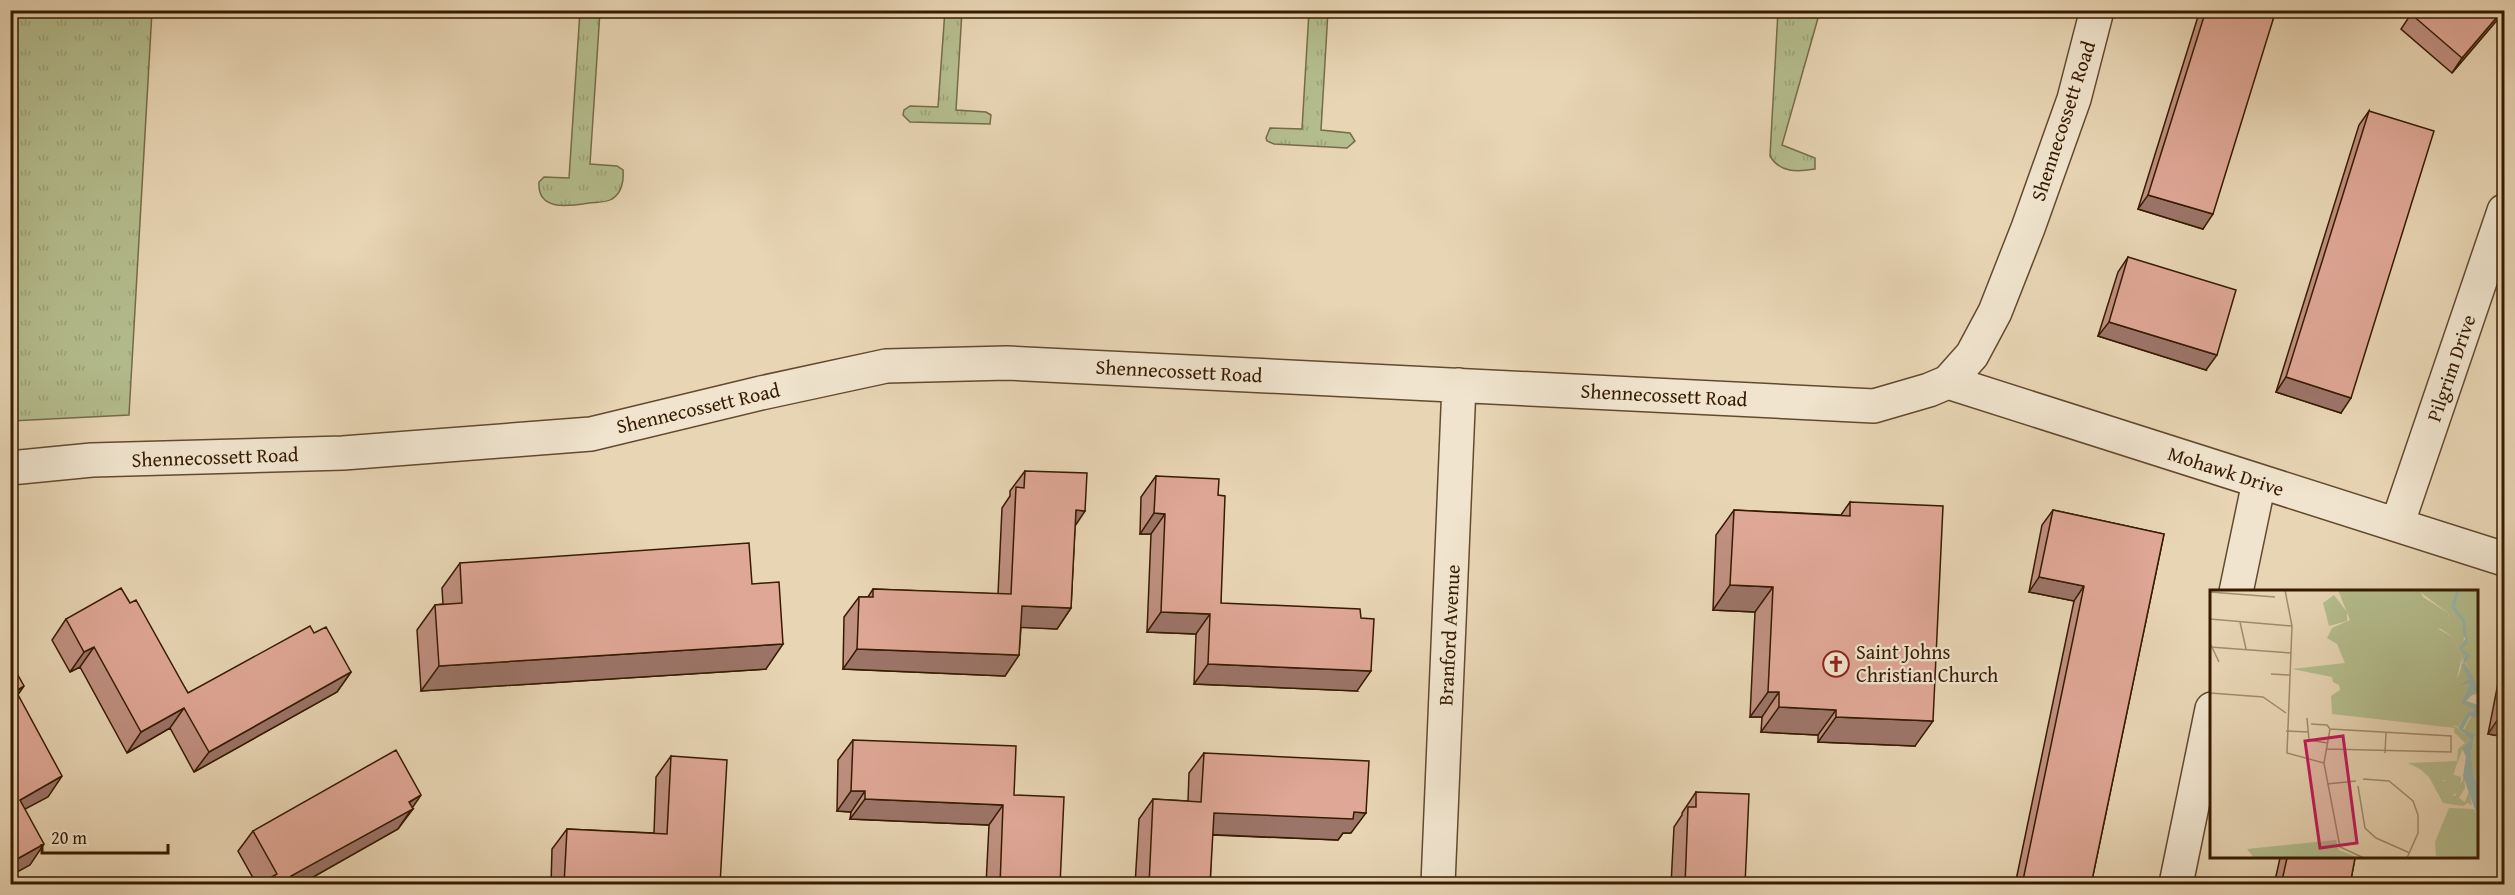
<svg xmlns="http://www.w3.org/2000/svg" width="2515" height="895" font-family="'Gentium Book Plus',serif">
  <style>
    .grass { fill: url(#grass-tufts); stroke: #766c48; stroke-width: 1.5 }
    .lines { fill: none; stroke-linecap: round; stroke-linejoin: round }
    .minor-casing { stroke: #634a2e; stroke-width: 36 }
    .minor { stroke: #f0e4ce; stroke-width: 33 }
    .wall { fill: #c09081; stroke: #371b01; stroke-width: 1.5 }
    .shaded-wall { fill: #9c7569; stroke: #371b01; stroke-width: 1.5 }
    .building { fill: #dfa796; stroke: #371b01; stroke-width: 1.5 }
    .labels { text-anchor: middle; stroke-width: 4.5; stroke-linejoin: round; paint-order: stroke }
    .street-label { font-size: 20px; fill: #371b01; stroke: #f0e4ce }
    .poi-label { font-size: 20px; fill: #371b01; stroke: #f0e4ce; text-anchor: start }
    .inset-river { fill: none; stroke: #97b8af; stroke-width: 3 }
    .inset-road { fill: none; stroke: #a18b6c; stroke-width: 1.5 }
    .view { fill: #c2185b; fill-opacity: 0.15; stroke: #c2185b; stroke-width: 3 }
    .inset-edge { fill: none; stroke: #371b01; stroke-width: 3 }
  </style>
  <defs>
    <pattern id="grass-tufts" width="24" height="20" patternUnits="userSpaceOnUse" patternTransform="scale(1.5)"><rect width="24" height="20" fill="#b4bd8e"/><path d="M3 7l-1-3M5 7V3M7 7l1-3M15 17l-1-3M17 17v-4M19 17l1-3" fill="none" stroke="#9ba279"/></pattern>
  </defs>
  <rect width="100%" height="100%" fill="#e8d5b4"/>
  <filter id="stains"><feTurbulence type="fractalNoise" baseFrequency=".00333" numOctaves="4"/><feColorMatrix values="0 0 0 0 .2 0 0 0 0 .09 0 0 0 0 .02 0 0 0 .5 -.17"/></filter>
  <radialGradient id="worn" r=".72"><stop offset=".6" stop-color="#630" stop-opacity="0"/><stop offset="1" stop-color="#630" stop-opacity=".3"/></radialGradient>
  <path class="grass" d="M 945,10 L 962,11 L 956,110 L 986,112 L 991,115 L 990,124 L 910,122 L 903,115 L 904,110 L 910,106 L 938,107 Z
    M 10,11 L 152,11 L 129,415 L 11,421 Z
    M 580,11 L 600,11 L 590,164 L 617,166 L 623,170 C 624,180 622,193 612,199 C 606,203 596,202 589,203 C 570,206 537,212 539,182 L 544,177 L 569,178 Z
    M 1309,11 L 1328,11 L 1321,130 L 1350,133 L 1355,141 L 1347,148 L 1274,144 L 1267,141 L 1266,138 L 1270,128 L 1302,129 Z
    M 1778,11 L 1820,11 L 1782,145 L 1815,158 L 1815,169 C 1797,172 1780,173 1770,156 Z"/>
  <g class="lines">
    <g class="minor-casing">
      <path id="minor" d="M 1948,382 L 2504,559
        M 10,468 L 92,460 L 343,453 L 591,434 L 761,393 L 886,366 L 1007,363 L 1874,406 L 1929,390 L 1948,382 L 1972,355 L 1995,312 L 2028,228 L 2074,99 L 2097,10
        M 2397,525 L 2504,211
        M 2236,592 L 2259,482
        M 1438,884 L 1459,385
        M 2176,884 L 2212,709"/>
    </g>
    <use href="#minor" class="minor"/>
  </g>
  <path class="wall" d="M 2200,10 L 2276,10 L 2203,229 L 2138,209 Z
    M 2505,10 L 2452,73 L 2401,29 L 2411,14 Z
    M 2369,111 L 2341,413 L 2276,392 L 2359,125 Z
    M 2128,257 L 2206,370 L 2098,336 L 2118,272 Z
    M 1025,471 L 1075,526 L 1071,608 L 1057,629 L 1021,627 L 1019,655 L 1005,676 L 843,669 L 844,617 L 859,597 L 868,597 L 873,589 L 998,594 L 1002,508 L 1010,496 L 1010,491 Z
    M 1156,476 L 1218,495 L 1221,603 L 1357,691 L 1194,684 L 1196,634 L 1147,632 L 1151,534 L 1140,534 L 1141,497 Z
    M 1850,502 L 1915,746 L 1818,742 L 1818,735 L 1761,732 L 1762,717 L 1750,717 L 1755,612 L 1713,610 L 1716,535 L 1734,510 L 1841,515 Z
    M 2053,510 L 2164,534 L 2091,885 L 2015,885 L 2074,601 L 2029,592 L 2042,525 Z
    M 460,563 L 752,584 L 766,669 L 421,691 L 417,630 L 435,605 L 443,604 L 442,588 Z
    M 130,603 L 188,693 L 314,633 L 351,672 L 337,692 L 194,772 L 170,728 L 127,753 L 80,667 L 70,672 L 52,640 L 66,619 Z
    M 2505,663 L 2505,737 L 2488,734 L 2501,668 Z
    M 853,740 L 1014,795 L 1060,885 L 986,885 L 989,825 L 850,819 L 851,812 L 837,811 L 838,760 Z
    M 1204,753 L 1351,833 L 1343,833 L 1338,840 L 1212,835 L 1210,885 L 1135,885 L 1139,819 L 1153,799 L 1188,801 L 1189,773 Z
    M 671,756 L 720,885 L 551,885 L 552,849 L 567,829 L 654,833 L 656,777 Z
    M 1696,792 L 1745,885 L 1671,885 L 1674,827 L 1682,815 L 1682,813 Z
    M 413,809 L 398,829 L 299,885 L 257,885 L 238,851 L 253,831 Z
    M 2280,858 L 2355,858 L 2350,885 L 2274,885 Z"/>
  <path class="shaded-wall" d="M 2503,10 L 2505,11 L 2452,73 L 2462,58 Z
    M 2148,195 L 2213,214 L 2203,229 L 2138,209 Z
    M 2109,322 L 2217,355 L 2206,370 L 2098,336 Z
    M 2286,377 L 2351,398 L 2341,413 L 2276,392 Z
    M 1076,510 L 1085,511 L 1071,532 Z
    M 1154,513 L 1165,514 L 1151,534 L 1140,534 Z
    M 2039,577 L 2084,586 L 2074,601 L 2029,592 Z
    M 1730,585 L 1773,587 L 1755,612 L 1713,610 Z
    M 1022,606 L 1071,608 L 1057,629 L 1008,627 Z
    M 1161,612 L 1210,614 L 1196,634 L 1147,632 Z
    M 783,644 L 766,669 L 421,691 L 439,666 Z
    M 94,647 L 80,667 L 70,672 L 84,652 Z
    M 857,649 L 1019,655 L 1005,676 L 843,669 Z
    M 1208,664 L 1371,671 L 1357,691 L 1194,684 Z
    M 351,672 L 337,692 L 194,772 L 209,752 Z
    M 24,686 L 10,706 L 16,691 Z
    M 1768,692 L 1779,692 L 1762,717 L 1750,717 Z
    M 1779,707 L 1836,710 L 1818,735 L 1761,732 Z
    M 184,708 L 170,728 L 127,753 L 141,732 Z
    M 1836,717 L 1933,721 L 1915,746 L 1818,742 Z
    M 2498,719 L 2505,721 L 2505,737 L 2488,734 Z
    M 62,776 L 48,797 L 10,817 L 20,800 Z
    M 851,791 L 865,791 L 851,812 L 837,811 Z
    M 421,795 L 398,829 L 299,885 L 285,885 L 291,876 Z
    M 865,799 L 1003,805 L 989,825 L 850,819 Z
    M 1354,812 L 1366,813 L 1351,833 L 1343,833 L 1338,840 L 1199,834 L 1214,813 Z
    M 44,844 L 30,865 L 10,876 L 10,863 Z"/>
  <path class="building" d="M 2206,10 L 2276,10 L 2213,214 L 2148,195 Z
    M 2414,10 L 2503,10 L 2462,58 L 2411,14 Z
    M 2369,111 L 2434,131 L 2351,398 L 2286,377 Z
    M 2128,257 L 2236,290 L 2217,355 L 2109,322 Z
    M 1025,471 L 1087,473 L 1085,511 L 1076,510 L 1071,608 L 1022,606 L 1019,655 L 857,649 L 859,597 L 873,597 L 873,589 L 1011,594 L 1016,487 L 1024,488 Z
    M 1156,476 L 1219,479 L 1218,495 L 1225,496 L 1221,603 L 1360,609 L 1361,618 L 1374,619 L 1371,671 L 1208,664 L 1210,614 L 1161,612 L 1165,514 L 1154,513 Z
    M 1850,502 L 1943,506 L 1933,721 L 1836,717 L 1836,710 L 1779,707 L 1779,692 L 1768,692 L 1773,587 L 1730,585 L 1734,510 L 1850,516 Z
    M 2053,510 L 2164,534 L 2091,885 L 2022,885 L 2084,586 L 2039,577 Z
    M 749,543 L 752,584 L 779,582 L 783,644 L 439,666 L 435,605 L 462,603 L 460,563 Z
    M 121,588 L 130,603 L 136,600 L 188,693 L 310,626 L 314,633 L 326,627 L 351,672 L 209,752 L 184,708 L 141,732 L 94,647 L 84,652 L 66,619 Z
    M 10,661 L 24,686 L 16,691 L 62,776 L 20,800 L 44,844 L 10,863 Z
    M 2505,688 L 2505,721 L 2498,719 Z
    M 853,740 L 1016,746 L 1014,795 L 1064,797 L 1060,885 L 1000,885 L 1003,805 L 865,799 L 865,791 L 851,791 Z
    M 396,750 L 421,795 L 409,802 L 413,809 L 291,876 L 296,885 L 258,885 L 277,874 L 253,831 Z
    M 1204,753 L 1369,761 L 1366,813 L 1354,812 L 1353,819 L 1214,813 L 1210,885 L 1149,885 L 1153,799 L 1201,802 Z
    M 671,756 L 727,760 L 720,885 L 564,885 L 567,829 L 667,834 Z
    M 1696,792 L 1749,794 L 1745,885 L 1685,885 L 1688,807 L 1696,807 Z
    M 2287,858 L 2355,858 L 2350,885 L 2281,885 Z"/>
  <defs>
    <g id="church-ring" transform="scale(1.35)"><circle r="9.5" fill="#f0e4ce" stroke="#8f2418" stroke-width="1.5"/><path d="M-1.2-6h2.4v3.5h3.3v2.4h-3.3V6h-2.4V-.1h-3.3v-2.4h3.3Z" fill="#8f2418"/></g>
  </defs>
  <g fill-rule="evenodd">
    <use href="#church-ring" x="1836" y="664"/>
  </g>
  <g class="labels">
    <g class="street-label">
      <text transform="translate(2063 121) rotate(-72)" y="7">Shennecossett Road</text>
      <text transform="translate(2451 368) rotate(-71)" y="7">Pilgrim Drive</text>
      <text transform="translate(1179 371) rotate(3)" y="7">Shennecossett Road</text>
      <text transform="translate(1664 395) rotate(3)" y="7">Shennecossett Road</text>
      <text transform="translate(698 408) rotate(-13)" y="7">Shennecossett Road</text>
      <text transform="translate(215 457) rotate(-2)" y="7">Shennecossett Road</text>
      <text transform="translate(2226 471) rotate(18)" y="7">Mohawk Drive</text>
      <text transform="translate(1449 635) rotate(-87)" y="7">Branford Avenue</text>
    </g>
    <g class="poi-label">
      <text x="1856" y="659">Saint Johns<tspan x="1856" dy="23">Christian Church</tspan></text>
    </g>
  </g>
  <g transform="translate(2210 590)">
    <rect width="268" height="268" fill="#e8d5b4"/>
    <path d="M 245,136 L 261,150 L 254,156 L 245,179 L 210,179 L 198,173 L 247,171 L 248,159 L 255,153 L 244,142 ZM 245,185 L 251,187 L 250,200 L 241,207 L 236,205 L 232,192 ZM 126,250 L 129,260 L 149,268 L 44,268 L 37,259 Z" fill="#b4bd8e"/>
    <path d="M 128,0 L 210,0 L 213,7 L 238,23 L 241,37 L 228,39 L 243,47 L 252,66 L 245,97 L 236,115 L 245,138 L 122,124 L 121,106 L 130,100 L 129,95 L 123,92 L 122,87 L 82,79 L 135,73 L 127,54 L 117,48 L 122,38 L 140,30 ZM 228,177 L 245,179 L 243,190 L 233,190 L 236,205 L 245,206 L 254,187 L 255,198 L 249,208 L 255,212 L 259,201 L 262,216 L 258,213 L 253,216 L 233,213 L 219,187 L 210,179 Z" fill="#b4bd8e"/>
    <path d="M 268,0 L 258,53 L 254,47 L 252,62 L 255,66 L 252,73 L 260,88 L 252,96 L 260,94 L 251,113 L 264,120 L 257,123 L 248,137 L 240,133 L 236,115 L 251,79 L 252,66 L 243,47 L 228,37 L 241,37 L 238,23 L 209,1 ZM 262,125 L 268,129 L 268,192 L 264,189 L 261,164 L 265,147 L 254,140 Z" fill="#b4bd8e"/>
    <path d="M 242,0 L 268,0 L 268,104 L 260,105 L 262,88 L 250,59 L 258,50 ZM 239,218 L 264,219 L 268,228 L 268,268 L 226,266 L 225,252 Z" fill="#b4bd8e"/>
    <path d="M 124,5 L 137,22 L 137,31 L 119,36 L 113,13 Z" fill="#b4bd8e"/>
    <path d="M 257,46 L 258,53 L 251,59 L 261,65 L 255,73 L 269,98 L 256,111 L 268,115 L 269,129 L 260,126 L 253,139 L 265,145 L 261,164 L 264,189 L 268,192 L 268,228 L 253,186 L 256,167 L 252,158 L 261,150 L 248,138 L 257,123 L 264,120 L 251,113 L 260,94 L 250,96 L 259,89 L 252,76 L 255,66 L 249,59 Z" fill="#97b8af"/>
    <path class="inset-river" d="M 248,0 L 243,17 L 254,31 L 255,47"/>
    <path class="inset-road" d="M 75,0 L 82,36 L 77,163 L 114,173 L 130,257 L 154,268M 0,2 L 65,7M 0,29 L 82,36M 30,32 L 36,59M 0,53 L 9,72M 0,57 L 81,63M 61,84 L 80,85M 0,103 L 53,107 L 76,123M 97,128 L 99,150 L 118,153M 101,134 L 117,135 L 120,139M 76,141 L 99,142M 117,159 L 241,162 L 241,146 L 120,139M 175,163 L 176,143M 114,173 L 120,139M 153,189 L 179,191 L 203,211 L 208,225 L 208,243 L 197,268M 117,194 L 146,191M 148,196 L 155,238 L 166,248 L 200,263"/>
    <path class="view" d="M 133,146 L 147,253 L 110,258 L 95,151 Z"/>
    <rect width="268" height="268" class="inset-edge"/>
  </g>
  <rect width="2515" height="895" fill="none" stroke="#e8d5b4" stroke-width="36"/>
  <rect x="12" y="12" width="2491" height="871" fill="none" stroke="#371b01" stroke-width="3"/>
  <rect x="18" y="18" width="2479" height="859" fill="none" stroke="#371b01" stroke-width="1.5"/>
  <path d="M42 844v9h126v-9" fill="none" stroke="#371b01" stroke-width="3"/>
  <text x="51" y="844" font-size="18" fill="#371b01" stroke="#f0e4ce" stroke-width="4.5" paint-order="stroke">20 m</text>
  <rect width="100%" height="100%" filter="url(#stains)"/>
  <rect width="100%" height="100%" fill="url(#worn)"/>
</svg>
